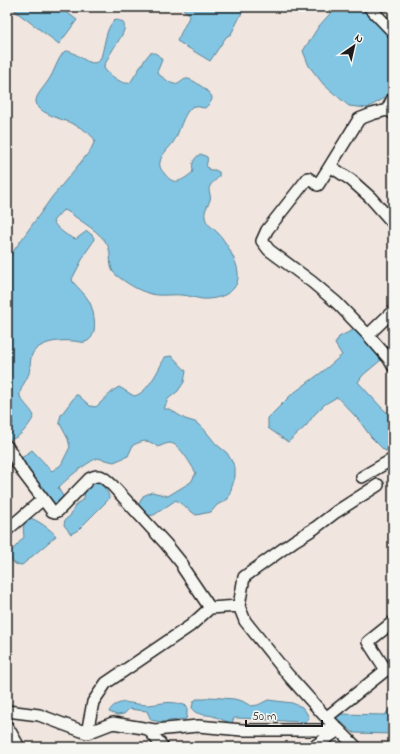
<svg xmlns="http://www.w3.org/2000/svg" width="400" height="754" font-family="'Indie Flower',sans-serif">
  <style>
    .water { fill: #83c6e4; stroke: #5a8294 }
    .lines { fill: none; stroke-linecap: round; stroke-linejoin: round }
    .street-casing { stroke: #1c1c1c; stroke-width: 14 }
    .street { stroke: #f6f6f2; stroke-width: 11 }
  </style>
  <rect width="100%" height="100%" fill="#f0e5df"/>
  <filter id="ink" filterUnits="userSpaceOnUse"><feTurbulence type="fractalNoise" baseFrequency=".025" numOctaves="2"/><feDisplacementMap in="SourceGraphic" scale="8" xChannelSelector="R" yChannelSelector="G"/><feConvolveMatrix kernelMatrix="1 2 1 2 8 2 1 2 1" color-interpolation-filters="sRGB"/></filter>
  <g filter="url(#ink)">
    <path class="water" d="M 16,7 L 60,7 L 77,20 L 59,44 L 15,11 Z
      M 181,7 L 245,7 L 231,34 L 226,37 L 210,61 L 177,41 L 190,15 Z
      M 336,7 L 363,7 L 393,40 L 393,87 L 383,99 L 367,108 L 349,106 L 324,85 L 309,66 L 303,51 L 319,26 Z
      M 115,20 C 136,21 116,43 112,51 C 109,55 107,61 104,66 L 104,68 L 106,71 C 112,76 122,85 130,83 L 146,58 L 150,53 C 156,52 159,55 162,60 L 157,72 L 158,74 C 163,77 169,83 174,84 C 180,86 182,78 188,79 C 193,79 213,94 212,98 C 212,102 207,106 205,108 L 193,106 C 181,115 181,132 172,144 C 168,149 161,155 160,162 C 159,166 161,170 164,173 C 174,187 181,181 192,173 L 193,170 C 191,164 195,156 201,154 L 207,157 C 209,163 203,165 210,170 L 215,170 L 219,172 C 221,179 213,180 210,186 C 207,191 212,195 210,200 C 208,206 204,210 205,217 C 206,224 213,228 218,233 C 225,240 238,263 238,273 C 240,293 218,300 202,299 C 195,298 188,295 181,295 C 169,294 160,297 148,293 C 137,290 125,282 116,275 C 107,268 113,254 107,244 C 100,232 82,222 70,213 L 65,210 L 62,211 L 53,221 C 56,228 69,238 76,239 L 87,231 L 92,235 L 94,238 L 93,242 L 86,252 L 72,279 L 73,282 C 78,288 85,294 89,301 C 94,310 100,338 85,342 C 81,343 77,341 73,341 C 60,340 45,341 35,350 C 29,356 31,366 29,373 C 27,380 19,389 20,396 C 22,402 31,409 34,416 C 30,425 17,442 7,439 L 7,434 L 13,424 L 12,420 L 7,415 L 7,260 L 52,197 L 90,151 L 93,145 L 95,140 C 90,133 82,128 75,125 C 67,120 37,114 36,102 C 35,96 45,86 48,81 C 55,71 57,59 65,51 C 77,50 89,70 100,60 C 105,48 105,27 115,20 Z
      M 357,330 L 369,344 L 381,360 L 363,375 L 358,382 L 381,407 L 393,418 L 393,448 L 385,451 L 371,437 L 358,419 L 337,397 L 325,404 L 314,415 L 306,426 L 288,442 L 268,428 L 268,418 L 291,395 L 322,372 L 342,355 L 335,344 L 339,337 L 351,331 Z
      M 172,356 L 186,371 L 184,382 L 178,391 L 168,399 L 164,409 L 169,409 L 185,419 L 195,422 L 203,428 L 216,444 L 227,453 L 235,467 L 235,477 L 228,499 L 217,505 L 211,512 L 196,515 L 176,500 L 154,515 L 143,516 L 138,506 L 143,496 L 152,492 L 168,496 L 191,482 L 196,473 C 191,465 180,444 170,443 C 166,443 161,446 158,447 C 147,439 145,440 133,445 L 128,456 L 114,462 L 97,458 C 82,466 70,476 58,488 L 66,501 L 53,509 L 19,460 L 32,450 L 52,471 L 61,465 L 70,447 L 68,439 L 59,422 L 61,415 L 76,395 L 78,395 L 90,406 L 96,407 L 114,390 L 119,387 L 134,396 C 147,394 159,369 165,357 Z
      M 94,482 C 101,483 110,492 109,499 L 78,530 L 71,534 L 64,525 L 65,520 L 70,516 L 76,504 L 84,499 L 85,490 Z
      M 30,518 C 36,519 53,531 56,536 L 22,565 L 15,564 L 10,558 L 9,554 L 24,537 C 23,528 22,524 30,518 Z
      M 210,697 L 234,699 L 242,701 L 251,706 L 258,705 L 268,700 L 292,703 L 302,707 L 306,712 L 309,718 L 306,722 C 282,722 259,718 236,718 L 234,718 L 232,723 L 231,723 C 224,721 219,718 213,716 C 204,714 185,715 195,700 L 197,699 L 205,699 Z
      M 124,702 C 130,703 143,705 149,705 C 165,703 171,700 187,706 L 187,714 L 186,719 L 161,722 L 151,720 L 147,711 L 129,709 L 124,714 L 117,715 L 109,712 C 112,705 117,704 124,702 Z
      M 393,704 L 393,734 L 354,733 L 336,718 L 340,714 L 385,715 Z"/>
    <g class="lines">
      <g class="street-casing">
        <path id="street" d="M 369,7 L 393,32
          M 387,110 L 393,98
          M 330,166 L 359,119 L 372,114 L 387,110 L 393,113
          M 393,223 L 370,197 L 351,180 L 330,166 L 318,185 L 308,178 L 267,230 L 262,241 L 269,250 L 312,282 L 337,303 L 368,335 L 389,359 L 393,366
          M 368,335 L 393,311
          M 7,446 L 24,474 L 43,499
          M 362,477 L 393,459
          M 7,530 L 43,499 L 52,511 L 55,512 L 58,511 L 89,479 C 100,472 104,478 112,485 L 166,544 L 183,565 L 183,568 L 210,608
          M 7,711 L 39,715 L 87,733 L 113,723 L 155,730 L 198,726 L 242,730 L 339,730
          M 327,717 L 386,670 L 368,642 L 393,622
          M 7,726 L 19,747
          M 148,729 L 163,747
          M 87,733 L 93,702 L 106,683 L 190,626 L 210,608 L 239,606
          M 313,747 L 339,730
          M 356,747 L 323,714 L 289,676 L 245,621 L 239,606 L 244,577 L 294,541 L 315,528 L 336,512 L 378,485"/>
      </g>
      <use href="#street" class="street"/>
    </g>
  </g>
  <rect width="400" height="754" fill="none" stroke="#f6f6f2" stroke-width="24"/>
  <rect x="12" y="12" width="376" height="730" fill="none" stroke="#1c1c1c" stroke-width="1.5" filter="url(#ink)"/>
  <g transform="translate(354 46) rotate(34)" stroke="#f6f6f2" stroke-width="3" paint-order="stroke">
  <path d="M0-3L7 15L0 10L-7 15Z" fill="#1c1c1c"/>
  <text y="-6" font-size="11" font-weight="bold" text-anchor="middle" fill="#1c1c1c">N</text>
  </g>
  <path d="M246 720v6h76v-6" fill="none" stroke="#1c1c1c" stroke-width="2"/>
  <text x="252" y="720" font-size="12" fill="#1c1c1c" stroke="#f6f6f2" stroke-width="3" paint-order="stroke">50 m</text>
</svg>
